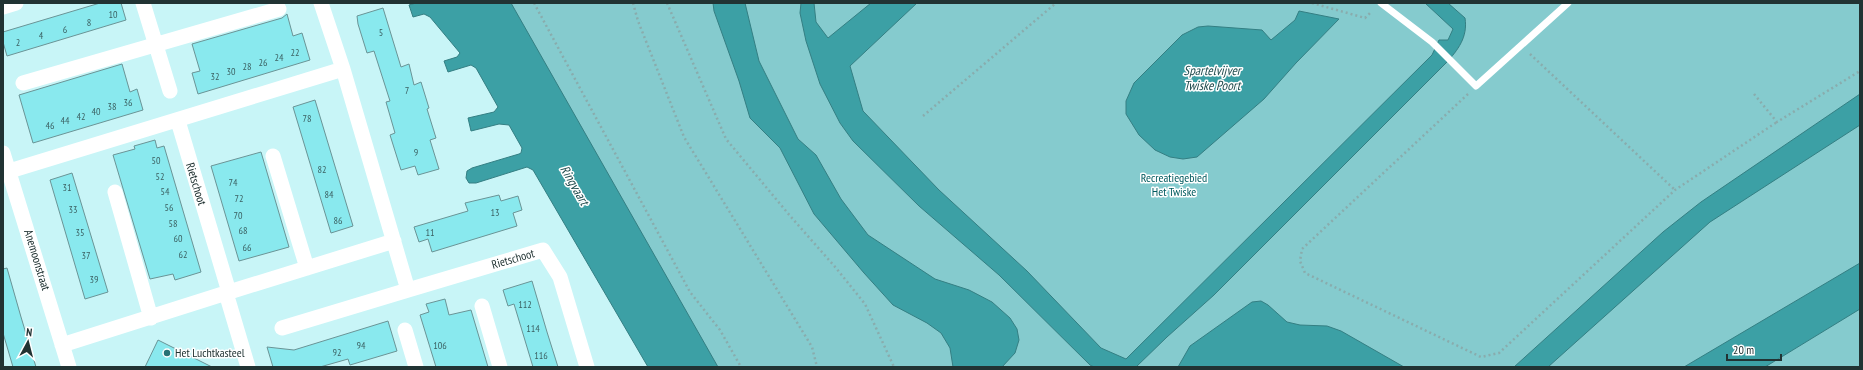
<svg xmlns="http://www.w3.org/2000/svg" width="1863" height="370" font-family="'PT Sans Narrow',sans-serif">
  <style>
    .green { fill: #85cbce }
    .water { fill: #3ca0a5; stroke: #347f83 }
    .building { fill: #89e9ee; stroke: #6a9496 }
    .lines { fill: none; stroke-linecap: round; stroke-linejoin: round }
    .path { stroke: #89acad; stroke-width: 2.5; stroke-dasharray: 2 3; stroke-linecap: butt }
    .lane { stroke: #fff; stroke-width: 7 }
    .street { stroke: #fff; stroke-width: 15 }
    .poi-dot { fill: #277275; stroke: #fff; stroke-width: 1.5 }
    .labels { text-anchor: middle; stroke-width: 3; stroke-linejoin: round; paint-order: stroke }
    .number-label { font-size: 10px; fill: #3b6062 }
    .park-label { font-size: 12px; fill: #005a5e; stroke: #fff }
    .street-label { font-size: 12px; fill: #213333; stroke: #fff }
    .poi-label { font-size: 12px; fill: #213333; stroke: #fff; text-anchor: start }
    .water-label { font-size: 13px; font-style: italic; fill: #1f4b4d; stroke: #fff }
  </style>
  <rect width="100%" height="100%" fill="#c8f5f7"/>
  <path class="green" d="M 488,3 L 1860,3 L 1860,367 L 695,367 Z"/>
  <path class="water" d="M 416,3 L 511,3 L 718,367 L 648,367 L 533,170 L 527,167 L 476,183 L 469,183 L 466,178 L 467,171 L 472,168 L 519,154 L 521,153 L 522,148 L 509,125 L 499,124 L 471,131 L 468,118 L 494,112 L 498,107 L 476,68 L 471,65 L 448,72 L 444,61 L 457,57 L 460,53 L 430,17 L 424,14 L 413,17 L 409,5 Z
    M 713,3 L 745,3 L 759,61 L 798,139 L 816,155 L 841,199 L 868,235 L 935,279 L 969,290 L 992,302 L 1010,318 L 1017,329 L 1019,340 L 1015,353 L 1002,367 L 953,367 L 950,348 L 941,333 L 927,323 L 893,305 L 864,273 L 814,214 L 780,148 L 750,118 L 739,81 L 714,11 Z
    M 801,3 L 814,3 L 816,22 L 828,38 L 871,3 L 917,3 L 850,66 L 863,111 L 939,190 L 1027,271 L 1101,348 L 1126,359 L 1432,55 L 1439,40 L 1448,40 L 1453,29 L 1425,3 L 1448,3 L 1465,18 C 1468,37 1458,50 1446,63 L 1214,295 L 1167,337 L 1136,367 L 1094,367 L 1090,365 L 999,275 L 919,206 L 853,141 L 840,123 L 820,84 L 806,41 L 800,13 Z
    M 1299,11 L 1339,19 L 1296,63 L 1264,99 L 1197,157 L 1183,159 L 1170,157 L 1155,150 L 1139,135 L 1126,114 L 1126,101 L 1134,83 L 1182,35 L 1198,27 L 1208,26 L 1262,30 L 1271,40 L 1295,20 Z
    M 1860,94 L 1860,125 L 1710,222 L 1548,367 L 1514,367 L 1663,232 L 1701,202 Z
    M 1860,263 L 1860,309 L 1765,367 L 1684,367 Z
    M 1261,301 L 1268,305 L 1287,322 L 1300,325 L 1327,326 L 1341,331 L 1404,367 L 1178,367 L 1190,346 L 1252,302 Z"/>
  <path class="building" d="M 100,3 L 121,3 L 126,20 L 7,56 L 3,42 L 3,32 Z
    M 383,8 L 401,67 L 409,64 L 414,85 L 421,82 L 429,108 L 427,109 L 436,138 L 430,140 L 439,169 L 418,175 L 415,166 L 401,170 L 390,135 L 395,133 L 386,102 L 390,101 L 374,51 L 367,53 L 358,24 L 357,16 Z
    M 287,14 L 293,36 L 302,33 L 310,60 L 198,94 L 192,73 L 200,71 L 192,44 L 282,18 Z
    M 122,64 L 130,92 L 137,89 L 143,110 L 33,143 L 19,95 Z
    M 315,100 L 353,226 L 331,233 L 293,107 Z
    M 155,140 L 157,148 L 164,146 L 201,272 L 175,280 L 173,274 L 150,279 L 113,155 L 135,149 L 134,146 Z
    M 261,152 L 289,247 L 239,261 L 211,166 Z
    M 72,173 L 108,292 L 85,299 L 50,180 Z
    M 499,195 L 501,201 L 518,196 L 522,210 L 513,213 L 517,226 L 432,252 L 428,239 L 419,242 L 414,227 L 468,211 L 465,203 Z
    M 7,268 L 21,317 L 36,367 L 13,367 L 3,333 L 3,269 Z
    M 532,281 L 547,332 L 558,367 L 533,367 L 514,304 L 508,306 L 503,290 Z
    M 445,299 L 449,315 L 471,310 L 488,367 L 436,367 L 420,315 L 429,312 L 426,304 Z
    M 388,321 L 397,351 L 350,365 L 348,359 L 320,367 L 273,367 L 267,347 L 294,350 Z
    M 158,340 L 212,367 L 145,367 Z"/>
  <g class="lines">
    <path class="path" d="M 534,3 L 690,292 L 720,330 L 741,367
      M 633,3 L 638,21 L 684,137 L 812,347 L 817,367
      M 667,3 L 726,139 L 791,217 L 836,268 L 865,304 L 894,367
      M 1312,3 L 1365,18 L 1372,11
      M 1530,54 L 1675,190
      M 1468,94 L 1302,249 L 1300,261 L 1305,273 L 1481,357 L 1499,353 L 1675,190 L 1777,122
      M 1754,94 L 1777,122 L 1860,71
      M 923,116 L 1056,3"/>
    <path class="lane" d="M 1381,3 L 1432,42 L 1476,86 L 1568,3"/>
    <path class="street" d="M 143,3 L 170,91
      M 321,3 L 343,69 L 408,290 L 543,250 L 560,277 L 587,367
      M 3,7 L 16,3
      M 23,83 L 279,9
      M 178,121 L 229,292
      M 3,153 L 69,367
      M 273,156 L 307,268
      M 3,173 L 343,69
      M 115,192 L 151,318
      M 226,293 L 394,241
      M 482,306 L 500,367
      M 282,328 L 408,290
      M 405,330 L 416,367
      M 62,345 L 226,293 L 248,367"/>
  </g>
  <circle class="poi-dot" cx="167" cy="353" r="4"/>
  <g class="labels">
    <g class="number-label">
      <text x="113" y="18">10</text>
      <text x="89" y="26">8</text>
      <text x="65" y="33">6</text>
      <text x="381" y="36">5</text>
      <text x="41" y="39">4</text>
      <text x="18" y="46">2</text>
      <text x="295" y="56">22</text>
      <text x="279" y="61">24</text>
      <text x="263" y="66">26</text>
      <text x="247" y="70">28</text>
      <text x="231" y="75">30</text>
      <text x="215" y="80">32</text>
      <text x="407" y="94">7</text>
      <text x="128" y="106">36</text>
      <text x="112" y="110">38</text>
      <text x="96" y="115">40</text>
      <text x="81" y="120">42</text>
      <text x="307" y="122">78</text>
      <text x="65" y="124">44</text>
      <text x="50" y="129">46</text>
      <text x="416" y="156">9</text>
      <text x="156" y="164">50</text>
      <text x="322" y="173">82</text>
      <text x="160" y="180">52</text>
      <text x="233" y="186">74</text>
      <text x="67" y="191">31</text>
      <text x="165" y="195">54</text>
      <text x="329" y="198">84</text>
      <text x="239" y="202">72</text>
      <text x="169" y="211">56</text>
      <text x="73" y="213">33</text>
      <text x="495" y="216">13</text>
      <text x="238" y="219">70</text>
      <text x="338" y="224">86</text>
      <text x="173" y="227">58</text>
      <text x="243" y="234">68</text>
      <text x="80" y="236">35</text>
      <text x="430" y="236">11</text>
      <text x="178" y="242">60</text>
      <text x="247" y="251">66</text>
      <text x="183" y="258">62</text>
      <text x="86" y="259">37</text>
      <text x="94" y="283">39</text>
      <text x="525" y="308">112</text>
      <text x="533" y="332">114</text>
      <text x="361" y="349">94</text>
      <text x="440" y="349">106</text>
      <text x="337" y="356">92</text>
      <text x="541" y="359">116</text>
    </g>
    <g class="park-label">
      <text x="1174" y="182">Recreatiegebied<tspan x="1174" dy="14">Het Twiske</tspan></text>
    </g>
    <g class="street-label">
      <text transform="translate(196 184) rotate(73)" y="4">Rietschoot</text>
      <text transform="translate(513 259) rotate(-16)" y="4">Rietschoot</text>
      <text transform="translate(37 260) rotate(73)" y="4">Anemoonstraat</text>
    </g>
    <g class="poi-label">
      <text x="175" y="357">Het Luchtkasteel</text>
    </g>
    <g class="water-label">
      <text x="1212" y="75">Spartelvijver<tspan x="1212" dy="15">Twiske Poort</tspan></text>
      <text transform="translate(575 185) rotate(60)" y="5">Ringvaart</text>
    </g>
  </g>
  <rect width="1863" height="370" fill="none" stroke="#213333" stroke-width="8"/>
  <g transform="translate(28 342) rotate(7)" stroke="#ffffff" stroke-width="3" paint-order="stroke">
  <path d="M0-3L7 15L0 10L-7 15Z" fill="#213333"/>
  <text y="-6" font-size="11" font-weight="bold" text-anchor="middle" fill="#213333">N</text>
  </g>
  <path d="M1727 354v6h54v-6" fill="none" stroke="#213333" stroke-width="2"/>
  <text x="1733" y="354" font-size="12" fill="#213333" stroke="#ffffff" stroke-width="3" paint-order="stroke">20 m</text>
</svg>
